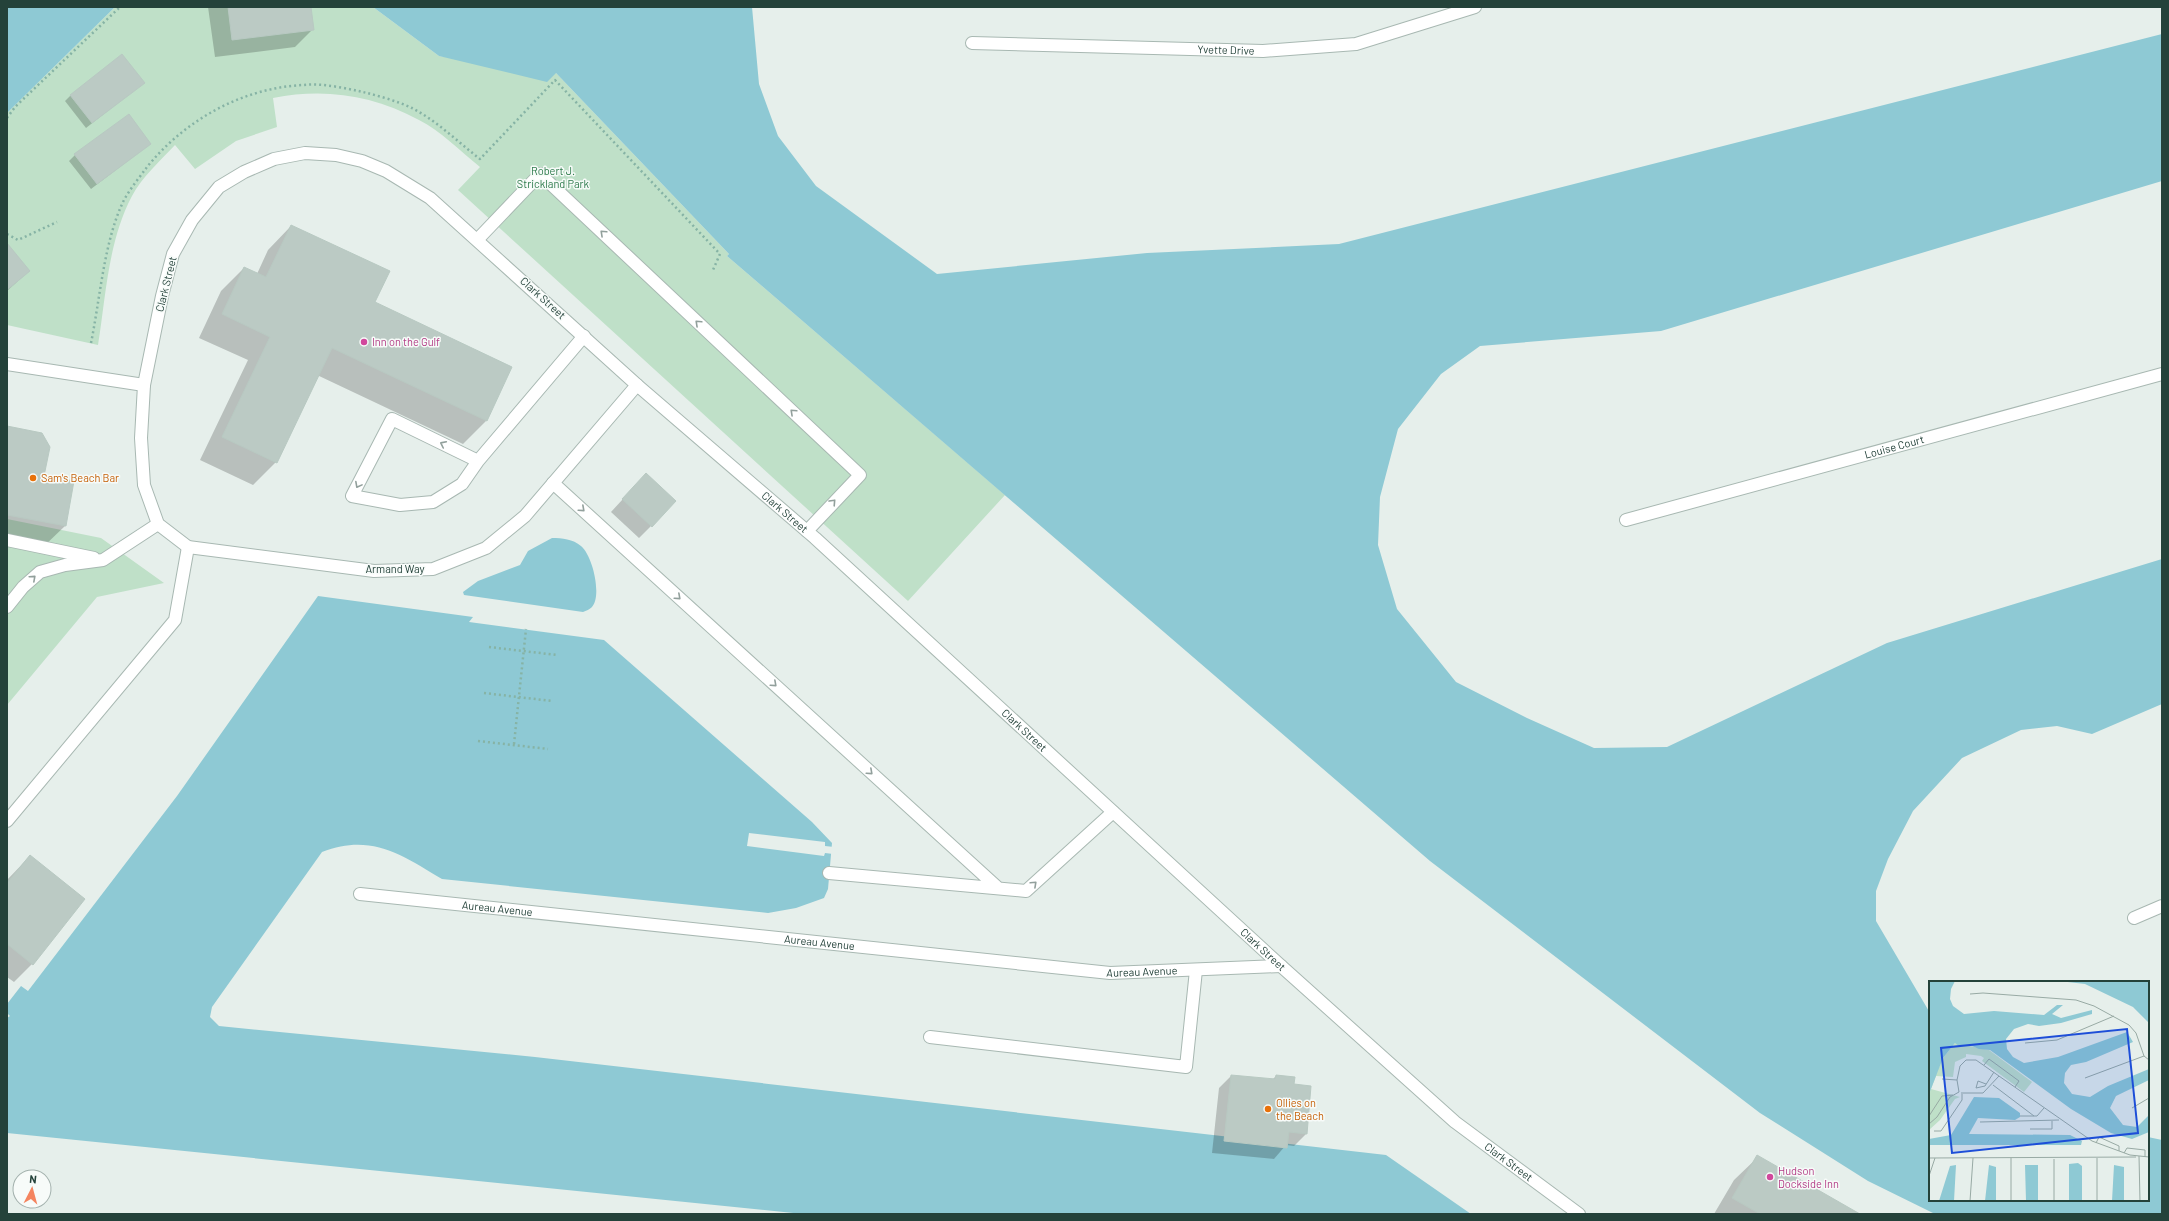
<svg xmlns="http://www.w3.org/2000/svg" width="2169" height="1221" font-family="Barlow,sans-serif">
  <style>
    .green { fill: #bfe0c8 }
    .water { fill: #8ec9d4 }
    .pier { fill: #e6efeb }
    .shadow { fill: #0003 }
    .building { fill: #bbcac4; stroke: #b8c9c2 }
    .lines { fill: none; stroke-linecap: round; stroke-linejoin: round }
    .service-casing { stroke: #a8b8b2; stroke-width: 14 }
    .minor-casing { stroke: #a8b8b2; stroke-width: 14 }
    .tertiary-casing { stroke: #a8b8b2; stroke-width: 14 }
    .path { stroke: #86b3a5; stroke-width: 2.5; stroke-dasharray: 2 3; stroke-linecap: butt }
    .service { stroke: #fff; stroke-width: 12 }
    .minor { stroke: #fff; stroke-width: 12 }
    .tertiary { stroke: #fff; stroke-width: 12 }
    .oneway { stroke: #92a09c }
    .hotel-dot { fill: #d1479c; stroke: #f7fbf9; stroke-width: 1.5 }
    .food-dot { fill: #e8710a; stroke: #f7fbf9; stroke-width: 1.5 }
    .labels { text-anchor: middle; stroke-width: 3; stroke-linejoin: round; paint-order: stroke }
    .street-label { font-size: 11px; fill: #24423a; stroke: #f7fbf9 }
    .park-label { font-size: 11px; fill: #2d7a4b; stroke: #f7fbf9 }
    .hotel-label { font-size: 11px; fill: #b23c85; stroke: #f7fbf9; text-anchor: start }
    .food-label { font-size: 11px; fill: #c56008; stroke: #f7fbf9; text-anchor: start }
    .inset-road { fill: none; stroke: #98aaa4; stroke-width: 1 }
    .view { fill: #1d4ed8; fill-opacity: 0.15; stroke: #1d4ed8; stroke-width: 2 }
    .inset-edge { fill: none; stroke: #24423a; stroke-width: 2 }
  </style>
  <rect width="100%" height="100%" fill="#e6efeb"/>
  <path class="green" d="M 115,7 L 373,7 L 439,56 L 556,73 L 729,254 L 727,256 L 1005,495 L 908,601 L 458,190 L 480,167 C 460,151 441,131 419,120 C 372,95 325,88 273,98 L 277,127 L 236,141 L 195,169 L 175,145 C 160,161 142,177 132,196 C 108,241 106,296 98,345 L 7,325 L 7,113 Z
    M 7,519 L 101,538 L 164,583 L 97,597 L 7,705 Z"/>
  <path class="water" d="M 7,7 L 115,7 L 7,113 Z
    M 373,7 L 752,7 L 759,84 L 778,136 L 816,186 L 937,274 L 1147,253 L 1339,244 L 2162,34 L 2162,181 L 1661,331 L 1480,346 L 1441,374 L 1398,429 L 1380,497 L 1378,545 L 1397,609 L 1456,682 L 1527,718 L 1594,748 L 1667,747 L 1887,643 L 2162,559 L 2162,704 L 2092,734 L 2057,726 L 2021,730 L 1962,758 L 1913,811 L 1888,859 L 1876,891 L 1876,921 L 1930,1013 L 1930,1200 L 2148,1200 L 2148,1137 L 2162,1140 L 2162,1214 L 1935,1214 L 1868,1181 L 1760,1113 L 1430,861 L 727,256 L 729,254 L 556,73 L 547,82 L 439,56 Z
    M 552,538 C 562,538 573,539 581,546 C 593,556 602,596 592,607 C 590,609 586,611 583,612 L 464,595 L 463,592 L 478,581 L 520,565 L 528,551 Z
    M 318,596 L 473,617 L 469,622 L 604,640 L 812,822 L 832,843 L 828,889 L 824,898 L 796,908 L 768,913 L 442,879 C 401,854 370,833 322,852 L 212,1007 L 210,1017 L 219,1026 L 535,1057 L 1386,1155 L 1471,1214 L 803,1214 L 7,1133 L 7,1018 L 10,1016 L 7,1013 L 7,1004 L 21,986 L 28,991 L 177,796 Z"/>
  <path class="pier" d="M 749,833 L 825,842 L 825,846 L 834,847 L 833,854 L 825,853 L 824,856 L 747,846 Z"/>
  <path class="shadow" d="M 208,7 L 310,7 L 313,29 L 295,47 L 215,57 Z
    M 137,88 L 86,128 L 65,101 L 71,95 Z
    M 150,144 L 91,189 L 69,161 L 75,155 Z
    M 291,226 L 374,303 L 511,367 L 486,421 L 463,444 L 317,375 L 276,462 L 253,485 L 200,460 L 248,360 L 199,338 L 221,291 L 244,268 L 257,274 L 268,250 Z
    M 7,244 L 29,271 L 7,291 Z
    M 7,427 L 43,477 L 73,481 L 65,526 L 41,549 L 7,542 Z
    M 634,487 L 651,526 L 639,538 L 611,512 Z
    M 30,856 L 84,899 L 32,964 L 14,982 L 7,977 L 7,880 Z
    M 1231,1076 L 1272,1080 L 1276,1076 L 1293,1085 L 1306,1134 L 1294,1146 L 1286,1145 L 1274,1159 L 1212,1153 L 1219,1088 Z
    M 1758,1157 L 1858,1214 L 1714,1214 L 1734,1180 Z"/>
  <path class="building" d="M 311,7 L 314,30 L 232,40 L 228,7 Z
    M 122,54 L 145,83 L 92,123 L 70,95 Z
    M 129,114 L 151,144 L 97,184 L 74,154 Z
    M 291,225 L 390,271 L 375,302 L 512,367 L 487,421 L 332,348 L 277,463 L 222,437 L 270,337 L 222,314 L 244,267 L 266,277 Z
    M 7,243 L 30,271 L 7,290 Z
    M 7,426 L 42,433 L 50,447 L 44,476 L 74,481 L 66,526 L 7,515 Z
    M 646,473 L 676,501 L 652,527 L 622,499 Z
    M 30,855 L 85,899 L 33,965 L 7,944 L 7,883 Z
    M 1231,1075 L 1275,1079 L 1276,1075 L 1295,1077 L 1294,1084 L 1311,1086 L 1307,1134 L 1289,1132 L 1287,1148 L 1224,1141 Z
    M 1757,1155 L 1860,1214 L 1760,1214 L 1732,1198 Z"/>
  <g class="lines">
    <g class="service-casing">
      <path id="service" d="M 478,239 L 540,174 L 860,475 L 807,531
        M 7,364 L 144,385
        M 478,461 L 392,419 L 352,496 L 400,505 L 433,502 L 462,484 L 478,461 L 584,336
        M 553,483 L 998,888
        M 7,540 L 94,558
        M 7,607 L 23,587 L 40,572 L 65,565 L 103,560 L 158,524
        M 7,821 L 175,620 L 188,547
        M 829,873 L 1026,891 L 1113,812
        M 930,1037 L 1186,1067 L 1196,970"/>
    </g>
    <g class="minor-casing">
      <g id="minor">
        <path id="s1" d="M 972,43 L 1263,51 L 1356,44 L 1475,7"/>
        <path d="M 305,153 L 336,155 L 362,161 L 386,171 L 430,198 L 637,385 L 525,516 L 486,548 L 433,569 L 374,571 L 188,547 L 158,524 L 144,485 L 141,438 L 144,385 L 162,296 L 173,254 L 192,220 L 219,187 L 244,172 L 274,159 Z"/>
        <path id="s2" d="M 1626,520 L 2162,374"/>
        <path id="s3" d="M 360,894 L 1110,973 L 1281,966"/>
        <path d="M 2134,918 L 2162,906"/>
      </g>
    </g>
    <g class="tertiary-casing">
      <g id="tertiary">
        <path id="s4" d="M 637,385 L 815,538 L 1281,966 L 1455,1122 L 1579,1214"/>
      </g>
    </g>
    <path class="path" d="M 7,118 L 15,107 L 120,7
      M 7,234 L 18,240 L 57,222
      M 91,343 C 100,299 104,242 123,202 C 129,190 139,178 147,167 C 185,120 242,88 303,85 C 323,83 344,88 363,92 C 379,96 397,101 412,108 C 437,121 458,142 480,159 L 555,80 L 720,254 L 713,270
      M 489,647 L 557,655
      M 484,693 L 552,701
      M 478,741 L 548,749
      M 514,744 L 526,629"/>
    <use href="#service" class="service"/>
    <use href="#minor" class="minor"/>
    <use href="#tertiary" class="tertiary"/>
  </g>
  <defs><path id="oneway-chevron" d="M-2-3.5L2.5 0L-2 3.5" fill="none" stroke-width="1.6" stroke-linecap="round" stroke-linejoin="round"/></defs>
  <g class="oneway">
    <use href="#oneway-chevron" transform="translate(603 233) rotate(-137)"/>
    <use href="#oneway-chevron" transform="translate(698 323) rotate(-137)"/>
    <use href="#oneway-chevron" transform="translate(793 412) rotate(-137)"/>
    <use href="#oneway-chevron" transform="translate(443 444) rotate(-154)"/>
    <use href="#oneway-chevron" transform="translate(358 485) rotate(118)"/>
    <use href="#oneway-chevron" transform="translate(833 502) rotate(-47)"/>
    <use href="#oneway-chevron" transform="translate(582 509) rotate(42)"/>
    <use href="#oneway-chevron" transform="translate(33 578) rotate(-42)"/>
    <use href="#oneway-chevron" transform="translate(678 597) rotate(42)"/>
    <use href="#oneway-chevron" transform="translate(774 684) rotate(42)"/>
    <use href="#oneway-chevron" transform="translate(870 772) rotate(42)"/>
    <use href="#oneway-chevron" transform="translate(1034 884) rotate(-43)"/>
  </g>
  <g class="hotel-dot">
    <circle cx="364" cy="342" r="4"/>
    <circle cx="1770" cy="1177" r="4"/>
  </g>
  <g class="food-dot">
    <circle cx="33" cy="478" r="4"/>
    <circle cx="1268" cy="1109" r="4"/>
  </g>
  <g class="labels">
    <g class="street-label">
      <text dy="4" stroke="none"><textPath href="#s1" startOffset="254">Yvette Drive</textPath></text>
      <text transform="translate(166 284) rotate(-76)" y="4">Clark Street</text>
      <text transform="translate(543 298) rotate(42)" y="4">Clark Street</text>
      <text dy="4" stroke="none"><textPath href="#s2" startOffset="278">Louise Court</textPath></text>
      <text dy="4" stroke="none"><textPath href="#s4" startOffset="195">Clark Street</textPath></text>
      <text x="395" y="573">Armand Way</text>
      <text dy="4" stroke="none"><textPath href="#s4" startOffset="519">Clark Street</textPath></text>
      <text dy="4" stroke="none"><textPath href="#s3" startOffset="138">Aureau Avenue</textPath></text>
      <text dy="4" stroke="none"><textPath href="#s3" startOffset="462">Aureau Avenue</textPath></text>
      <text dy="4" stroke="none"><textPath href="#s4" startOffset="843">Clark Street</textPath></text>
      <text dy="4" stroke="none"><textPath href="#s3" startOffset="786">Aureau Avenue</textPath></text>
      <text dy="4" stroke="none"><textPath href="#s4" startOffset="1168">Clark Street</textPath></text>
    </g>
    <g class="park-label">
      <text x="553" y="175">Robert J.<tspan x="553" dy="13">Strickland Park</tspan></text>
    </g>
    <g class="hotel-label">
      <text x="372" y="346">Inn on the Gulf</text>
      <text x="1778" y="1175">Hudson<tspan x="1778" dy="13">Dockside Inn</tspan></text>
    </g>
    <g class="food-label">
      <text x="41" y="482">Sam's Beach Bar</text>
      <text x="1276" y="1107">Ollies on<tspan x="1276" dy="13">the Beach</tspan></text>
    </g>
  </g>
  <g transform="translate(1929 981)">
    <rect width="220" height="220" fill="#e6efeb"/>
    <path d="M 26,62 L 60,69 L 103,101 L 95,111 L 53,80 L 55,77 L 52,75 L 37,73 L 37,76 L 26,81 L 24,96 L 7,95 L 2,108 L 31,116 L 26,118 L 11,139 L 0,149 L 0,109 L 14,77 Z" fill="#bfe0c8"/>
    <path d="M 0,0 L 26,0 L 22,8 L 21,18 L 24,25 L 35,33 L 65,30 L 115,34 L 128,24 L 134,24 L 123,33 L 132,37 L 163,29 L 163,33 L 132,42 L 110,45 L 99,43 L 85,48 L 77,58 L 78,68 L 84,76 L 95,82 L 129,76 L 198,51 L 204,61 L 157,81 L 142,84 L 136,92 L 135,102 L 143,113 L 161,116 L 179,105 L 220,88 L 220,99 L 187,115 L 181,127 L 194,144 L 208,146 L 220,134 L 220,151 L 203,158 L 182,152 L 142,128 L 61,69 L 50,68 L 41,64 L 30,65 L 26,62 L 14,77 L 0,113 ZM 130,0 L 220,0 L 220,42 L 204,26 L 156,3 ZM 45,116 L 70,117 L 91,132 L 91,136 L 86,139 L 49,137 L 40,153 L 141,154 L 153,160 L 152,164 L 0,164 L 0,158 L 22,154 ZM 149,182 L 153,185 L 153,220 L 140,220 L 140,183 ZM 27,184 L 25,220 L 10,220 L 21,185 ZM 60,184 L 67,186 L 67,220 L 56,220 ZM 96,184 L 109,184 L 109,220 L 97,220 ZM 185,184 L 195,186 L 195,220 L 183,220 Z" fill="#8ec9d4"/>
    <path class="inset-road" d="M 41,13 L 54,12 L 147,19 L 165,25 L 200,44 L 207,52 L 215,75 L 220,79M 96,62 L 128,59 L 185,35M 55,84 L 60,78 L 90,100 L 86,106M 156,97 L 215,75M 13,98 L 28,99M 57,103 L 49,100 L 47,107 L 56,105 L 65,91M 64,104 L 105,135M 30,111 L 28,99 L 31,85 L 37,79 L 47,79 L 163,160 L 201,174 L 220,176M 32,112 L 54,112 L 70,95M 203,127 L 220,117M 0,135 L 13,115 L 24,114M 91,135 L 108,135 L 115,127M 51,141 L 130,139M 0,143 L 8,136 L 21,116 L 30,111M 101,148 L 123,148 L 123,140M 5,150 L 12,150 L 33,119 L 33,113M 167,162 L 170,156 L 190,165 L 190,170M 195,172 L 198,167 L 216,169 L 216,176M 210,175 L 211,220M 0,177 L 207,176M 168,177 L 168,220M 0,195 L 6,177M 41,220 L 44,177M 82,220 L 82,177M 125,220 L 125,178"/>
    <path class="view" d="M 198,48 L 209,152 L 23,172 L 12,67 Z"/>
    <rect width="220" height="220" class="inset-edge"/>
  </g>
  <rect width="2169" height="1221" fill="none" stroke="#24423a" stroke-width="16"/>
  <g transform="translate(32 1189) rotate(6)"><circle r="19" fill="#f7fbf9" stroke="#a3b1ad"/>
  <path d="M0-3L7 15L0 10L-7 15Z" fill="#f4845f"/>
  <text y="-6" font-size="11" font-weight="bold" text-anchor="middle" fill="#24423a">N</text>
  </g>
</svg>
